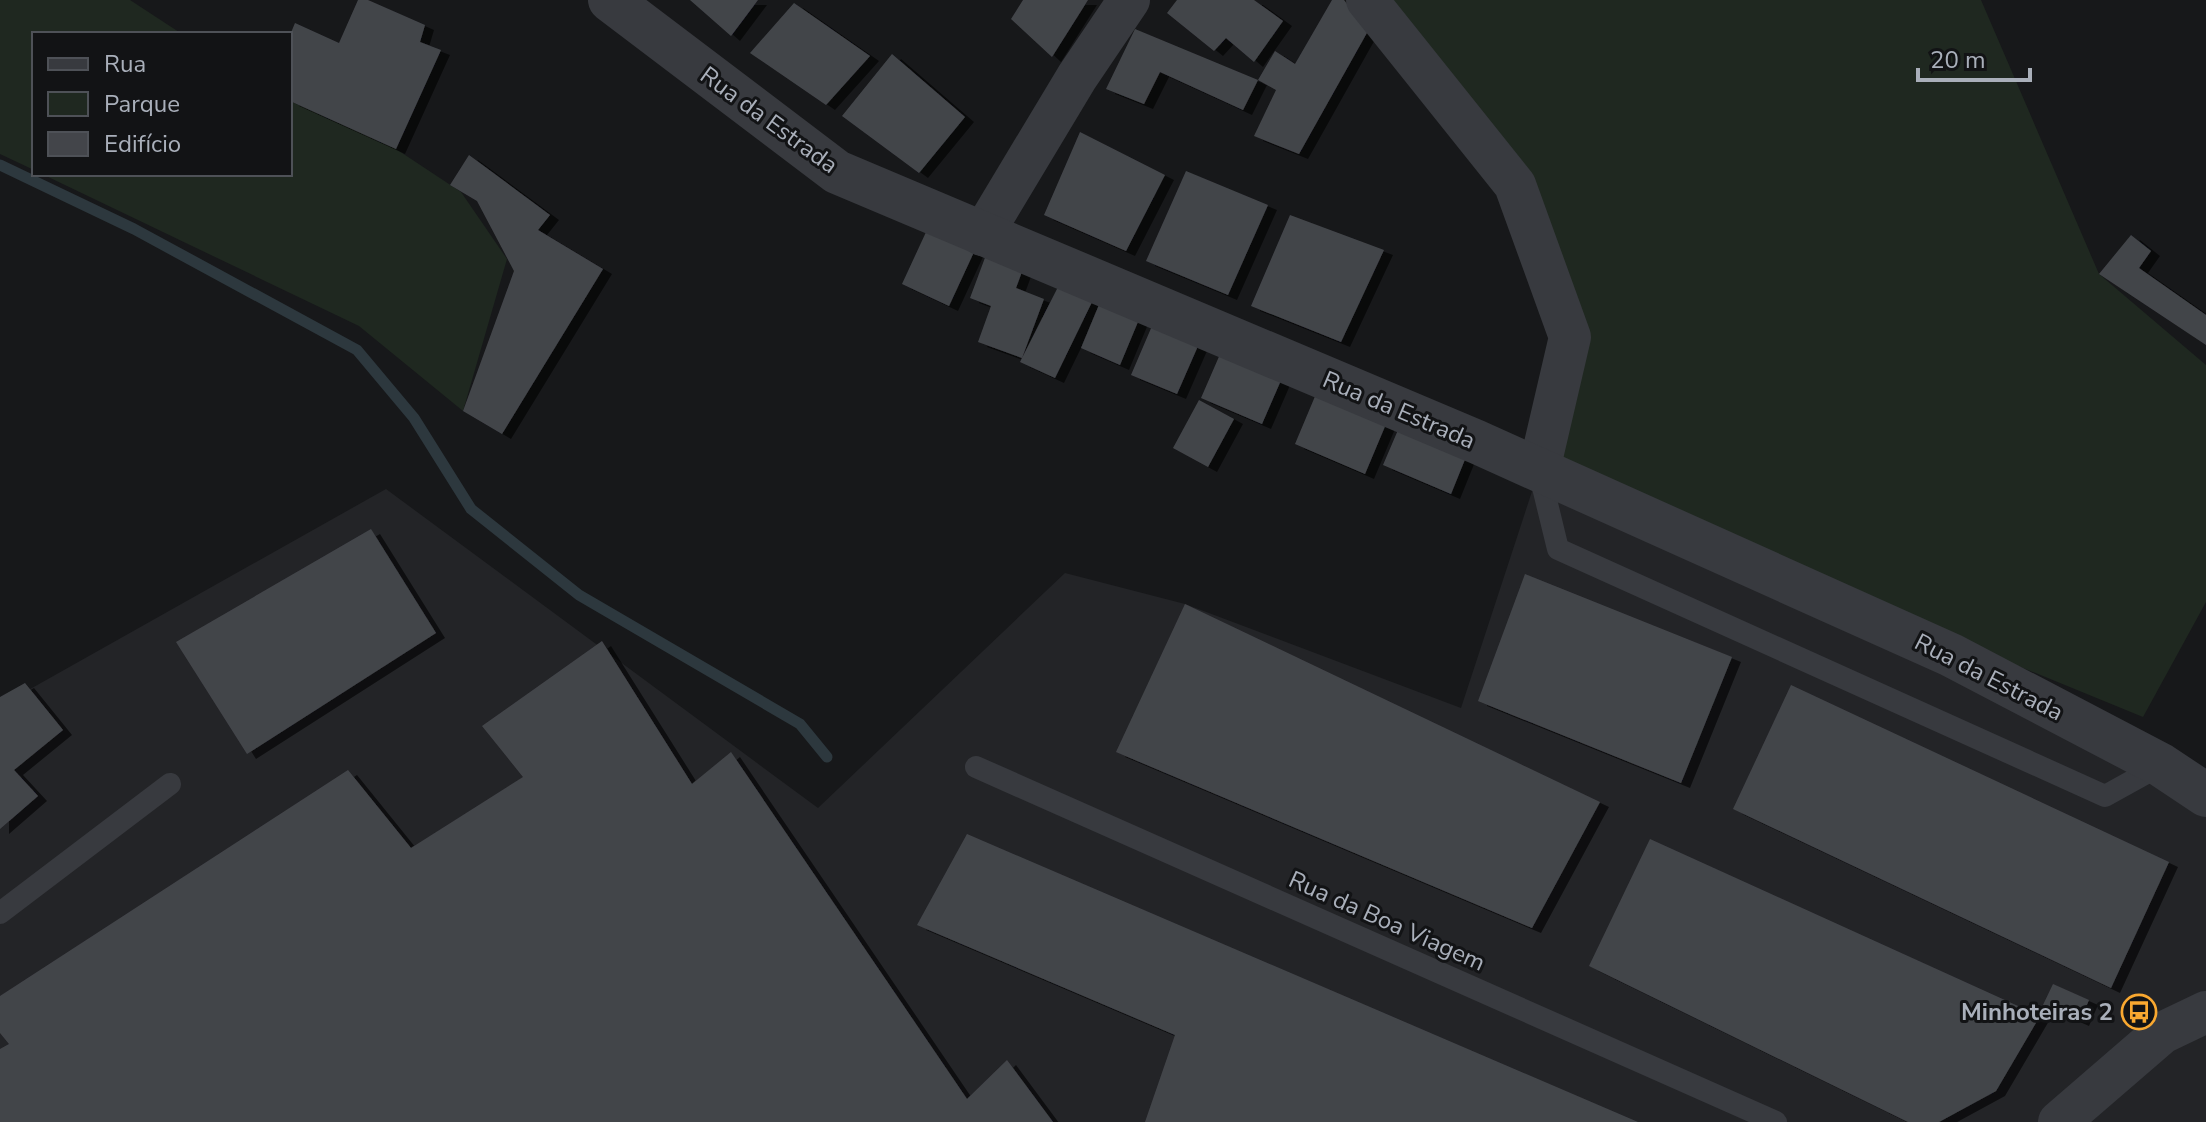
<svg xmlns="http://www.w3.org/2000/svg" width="2206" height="1122" font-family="'Nunito Sans',sans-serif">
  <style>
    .built { fill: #232427 }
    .green { fill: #1f2820 }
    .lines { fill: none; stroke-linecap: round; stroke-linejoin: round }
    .stream { stroke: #2d383e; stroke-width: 11 }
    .building { fill: #43454a; filter: url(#shadow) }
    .service { stroke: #383a3f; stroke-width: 22 }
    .minor { stroke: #383a3f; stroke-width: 42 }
    .tertiary { stroke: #383a3f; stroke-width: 44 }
    .labels { text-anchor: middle; stroke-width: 6; stroke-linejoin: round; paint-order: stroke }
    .street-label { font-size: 24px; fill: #a9afba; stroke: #121315 }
    .poi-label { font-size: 24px; font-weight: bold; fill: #a9afba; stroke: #121315; text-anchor: end }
  </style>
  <defs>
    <filter id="shadow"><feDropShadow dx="9" dy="5" stdDeviation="0" flood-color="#0009"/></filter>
  </defs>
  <rect width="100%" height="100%" fill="#17181a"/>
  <path class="built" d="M 1539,470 L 2206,805 L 2206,1122 L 0,1122 L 0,706 L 386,489 L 818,808 L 1065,573 L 1185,604 L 1461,708 Z"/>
  <path class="green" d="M 0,0 L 130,0 L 182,34 L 34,34 L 34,170 L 0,154 Z
    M 1381,0 L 1981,0 L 2099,274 L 2206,365 L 2206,602 L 2143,717 L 1539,470 L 1569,337 L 1515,185 Z
    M 290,101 L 396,149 L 461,192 L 507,259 L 463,411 L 359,326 L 42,174 L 290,174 Z"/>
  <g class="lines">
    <path class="stream" d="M 0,165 L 134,229 L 357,350 L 414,418 L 471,509 L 579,595 L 800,724 L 827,757"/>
  </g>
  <path class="building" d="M 358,0 L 368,0 L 425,25 L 420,42 L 441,50 L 396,149 L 290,101 L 290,35 L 295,23 L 339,43 Z
    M 690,0 L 758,0 L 731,36 Z
    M 1023,0 L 1088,0 L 1052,57 L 1011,19 Z
    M 1177,0 L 1254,0 L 1283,21 L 1254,62 L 1226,38 L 1214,51 L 1167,13 Z
    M 1332,0 L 1344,0 L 1368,31 L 1299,154 L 1254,136 L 1276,90 L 1258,80 L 1243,110 L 1160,72 L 1144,104 L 1106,89 L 1135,29 L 1258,80 L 1275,51 L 1295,64 Z
    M 794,3 L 870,56 L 826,105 L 750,53 Z
    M 892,54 L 965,117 L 919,173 L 842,116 Z
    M 1080,132 L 1165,175 L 1126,251 L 1044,215 Z
    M 469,155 L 550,215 L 538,230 L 603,269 L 502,434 L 463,411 L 514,271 L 477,201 L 450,185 Z
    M 1186,171 L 1268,205 L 1228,295 L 1146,261 Z
    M 1290,215 L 1384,250 L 1341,342 L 1251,306 Z
    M 927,230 L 974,252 L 949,306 L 902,284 Z
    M 2131,235 L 2151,251 L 2139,268 L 2206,315 L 2206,345 L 2099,274 Z
    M 986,255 L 1023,269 L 1016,288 L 1044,299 L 1022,358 L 978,342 L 991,306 L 970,298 Z
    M 1059,285 L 1092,302 L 1055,378 L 1020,362 Z
    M 1101,300 L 1140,317 L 1120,365 L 1081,348 Z
    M 1152,326 L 1198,346 L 1177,394 L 1131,375 Z
    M 1221,352 L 1282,378 L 1262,424 L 1201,398 Z
    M 1316,394 L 1386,424 L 1365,474 L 1295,444 Z
    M 1199,400 L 1234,419 L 1208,467 L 1173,448 Z
    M 1401,423 L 1468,452 L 1451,494 L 1383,465 Z
    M 371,529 L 436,633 L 247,754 L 176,642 Z
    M 1525,574 L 1732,657 L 1681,783 L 1478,701 Z
    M 1185,604 L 1600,802 L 1532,928 L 1116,752 Z
    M 602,641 L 692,784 L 731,752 L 967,1099 L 1007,1060 L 1053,1122 L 0,1122 L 0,1049 L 9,1044 L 0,1033 L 0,996 L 348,770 L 411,848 L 523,777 L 482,726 Z
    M 25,683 L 63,730 L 14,770 L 38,796 L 0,829 L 0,697 Z
    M 1791,685 L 2169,862 L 2111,988 L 1733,809 Z
    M 967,834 L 1638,1122 L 1145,1122 L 1175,1035 L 917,925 Z
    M 1650,839 L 2040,1016 L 1996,1091 L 1939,1122 L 1908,1122 L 1589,966 Z
    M 2053,984 L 2089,1000 L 2080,1021 L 2043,1005 Z"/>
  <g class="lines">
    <path class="service" d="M 1539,471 L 1558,549 L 2105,796 L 2161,765
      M 976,767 L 1776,1122
      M 0,913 L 170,784"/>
    <path class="minor" d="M 1367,0 L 1515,185 L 1570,337 L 1539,470
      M 982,235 L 1077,77 L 1129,0
      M 2059,1122 L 2162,1033 L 2206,1012"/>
    <path class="tertiary" d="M 610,0 L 837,172 L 1477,442 L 1951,655 L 2161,765 L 2206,795"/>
  </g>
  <defs>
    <g id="bus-ring" transform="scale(1.8)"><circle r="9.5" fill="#121315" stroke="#f9a830" stroke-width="1.5"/><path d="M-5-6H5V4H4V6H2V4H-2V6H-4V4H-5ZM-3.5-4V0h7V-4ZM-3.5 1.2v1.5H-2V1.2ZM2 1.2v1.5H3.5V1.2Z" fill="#f9a830"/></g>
  </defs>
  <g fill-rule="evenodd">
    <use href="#bus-ring" x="2139" y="1012"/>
  </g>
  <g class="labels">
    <g class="street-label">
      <text transform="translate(769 120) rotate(36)" y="8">Rua da Estrada</text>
      <text transform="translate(1399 410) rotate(23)" y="8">Rua da Estrada</text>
      <text transform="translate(1989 677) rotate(27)" y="8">Rua da Estrada</text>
      <text transform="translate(1387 921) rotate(24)" y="8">Rua da Boa Viagem</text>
    </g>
    <g class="poi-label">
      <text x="2113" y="1020">Minhoteiras 2</text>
    </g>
  </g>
  <rect x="32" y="32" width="260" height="144" fill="#121315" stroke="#4e5157" stroke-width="2"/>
  <rect x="48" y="58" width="40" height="12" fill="#383a3f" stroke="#4e5157" stroke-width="2"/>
  <text x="104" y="72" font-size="24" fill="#a9afba">Rua</text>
  <rect x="48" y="92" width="40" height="24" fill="#1f2820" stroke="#4e5157" stroke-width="2"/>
  <text x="104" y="112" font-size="24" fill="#a9afba">Parque</text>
  <rect x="48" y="132" width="40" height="24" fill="#43454a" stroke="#4e5157" stroke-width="2"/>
  <text x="104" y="152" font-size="24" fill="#a9afba">Edifício</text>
  <path d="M1918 68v12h112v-12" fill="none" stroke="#a9afba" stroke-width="4"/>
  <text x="1930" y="68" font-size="24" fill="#a9afba" stroke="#121315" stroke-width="6" paint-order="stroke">20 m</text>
</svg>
